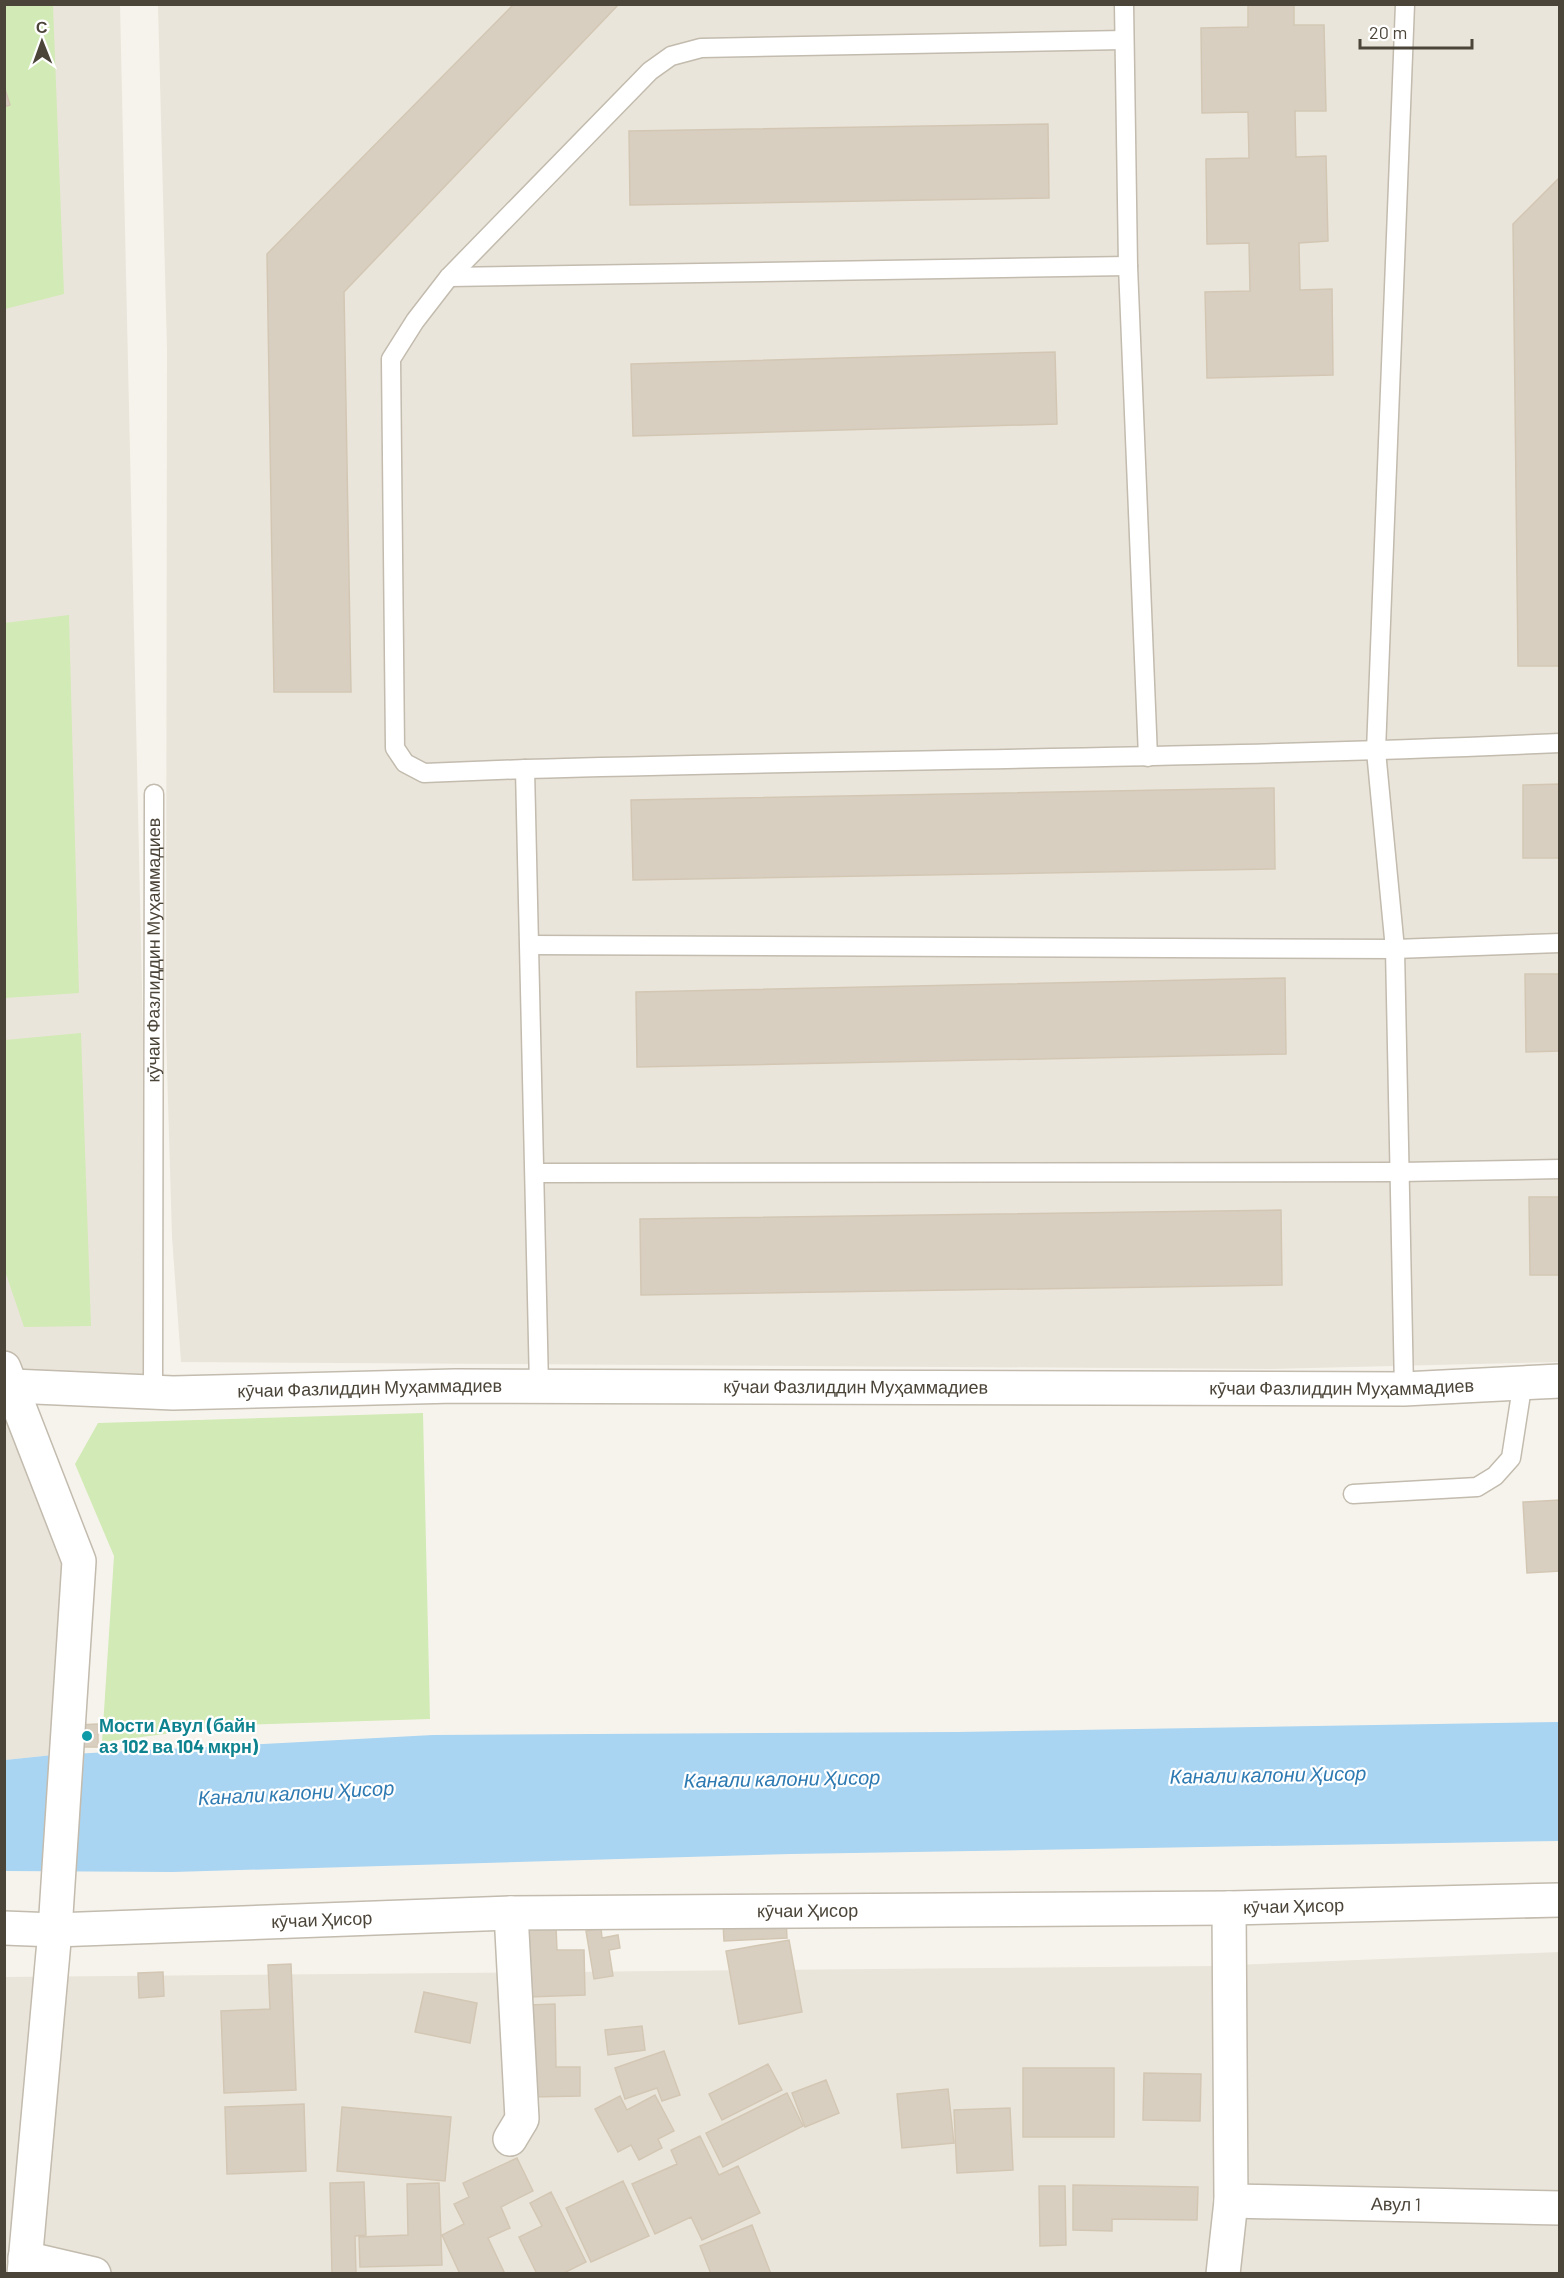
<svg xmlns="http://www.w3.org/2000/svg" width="1564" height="2278" font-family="Barlow,sans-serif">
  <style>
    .residential { fill: #eae5da }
    .green { fill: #d2eab5 }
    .water { fill: #a9d4f2 }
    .building { fill: #d8cfc1; stroke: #d3c7b4; stroke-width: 1.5 }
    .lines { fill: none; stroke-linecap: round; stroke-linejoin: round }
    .service-casing { stroke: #c2bbae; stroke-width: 21 }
    .minor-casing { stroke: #c2bbae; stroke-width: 36 }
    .tertiary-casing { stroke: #c2bbae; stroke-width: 36 }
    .service { stroke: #fff; stroke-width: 18 }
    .minor { stroke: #fff; stroke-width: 33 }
    .tertiary { stroke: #fff; stroke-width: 33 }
    .culture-dot { fill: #0f9aa8; stroke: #fff; stroke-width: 2 }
    .labels { text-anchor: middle; stroke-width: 4.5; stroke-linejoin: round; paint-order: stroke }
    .street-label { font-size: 18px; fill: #4b4439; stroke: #fff }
    .culture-label { font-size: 18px; font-weight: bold; fill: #0d838f; stroke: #fff; text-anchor: start }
    .water-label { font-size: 20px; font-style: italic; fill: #2e7ab2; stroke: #fff }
  </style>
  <rect width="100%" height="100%" fill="#f6f3ec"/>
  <path class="residential" d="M 5,5 L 120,5 L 151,1390 L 12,1387 L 79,1561 L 53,1755 L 5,1760 Z
    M 158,5 L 1559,5 L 1559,1362 L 1270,1369 L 181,1362 L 172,1237 L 166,1033 L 167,349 Z
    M 1559,1952 L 1559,2273 L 5,2273 L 4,1977 L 1210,1966 Z"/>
  <path class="green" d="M 5,5 L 53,5 L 64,294 L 5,309 Z
    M 69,615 L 79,993 L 5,998 L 5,623 Z
    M 81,1033 L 91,1326 L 24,1327 L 5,1271 L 5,1040 Z
    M 423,1413 L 430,1719 L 236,1725 L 102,1742 L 114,1556 L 75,1464 L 98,1423 Z"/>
  <path class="water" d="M 1559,1722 L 1559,1841 L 791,1854 L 173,1872 L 5,1871 L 5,1760 L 53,1755 L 433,1735 L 957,1732 Z"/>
  <path class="building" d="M 514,4 L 619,4 L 344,292 L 351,692 L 274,692 L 267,254 Z
    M 1248,4 L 1294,4 L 1294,25 L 1324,25 L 1326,111 L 1295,111 L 1296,157 L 1326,156 L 1328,241 L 1299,243 L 1300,290 L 1332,289 L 1333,375 L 1207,378 L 1205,292 L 1250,291 L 1249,243 L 1207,244 L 1206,159 L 1249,158 L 1248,112 L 1202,113 L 1201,28 L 1248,27 Z
    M 4,86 L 10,105 L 4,107 Z
    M 1048,124 L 1049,198 L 630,205 L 629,131 Z
    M 1560,177 L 1560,666 L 1518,666 L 1513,224 Z
    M 1055,352 L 1057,424 L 633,436 L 631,364 Z
    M 1560,784 L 1560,858 L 1523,858 L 1523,785 Z
    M 1274,788 L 1275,869 L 633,880 L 631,800 Z
    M 1525,974 L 1560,974 L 1560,1051 L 1526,1052 Z
    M 1285,978 L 1286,1054 L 637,1067 L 636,992 Z
    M 1529,1197 L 1560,1197 L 1560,1275 L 1530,1275 Z
    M 1281,1210 L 1282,1285 L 641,1295 L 640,1219 Z
    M 1560,1500 L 1560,1571 L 1527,1573 L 1523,1502 Z
    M 98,1724 L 98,1747 L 77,1747 L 76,1725 Z
    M 786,1919 L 787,1938 L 724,1941 L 723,1923 Z
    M 556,1927 L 557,1950 L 584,1950 L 585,1995 L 528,1997 L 525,1928 Z
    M 601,1928 L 602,1938 L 618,1935 L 620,1948 L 609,1950 L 613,1976 L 594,1979 L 586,1931 Z
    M 789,1940 L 802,2012 L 739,2024 L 726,1951 Z
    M 291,1964 L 296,2090 L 224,2093 L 221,2011 L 270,2009 L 268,1965 Z
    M 163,1972 L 164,1996 L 139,1998 L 138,1973 Z
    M 424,1992 L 477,2003 L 470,2043 L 415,2032 Z
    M 555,2004 L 556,2067 L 580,2067 L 580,2096 L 530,2097 L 529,2005 Z
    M 642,2026 L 645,2050 L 608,2055 L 605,2030 Z
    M 664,2051 L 680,2095 L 662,2101 L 657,2088 L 625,2099 L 615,2068 Z
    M 768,2064 L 782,2090 L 722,2120 L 709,2094 Z
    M 1023,2068 L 1114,2068 L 1114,2137 L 1023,2137 Z
    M 1144,2073 L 1201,2074 L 1200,2121 L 1143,2120 Z
    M 826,2080 L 839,2113 L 805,2127 L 792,2093 Z
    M 948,2089 L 954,2143 L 902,2148 L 897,2094 Z
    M 787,2093 L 803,2126 L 723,2167 L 706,2133 Z
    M 655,2095 L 674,2131 L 658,2139 L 662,2148 L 639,2160 L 631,2145 L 618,2152 L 595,2109 L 620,2096 L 627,2110 Z
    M 304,2104 L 306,2171 L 227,2174 L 225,2107 Z
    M 342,2107 L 451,2117 L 445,2181 L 337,2171 Z
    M 1010,2108 L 1013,2170 L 957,2173 L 954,2110 Z
    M 700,2136 L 719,2175 L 738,2166 L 760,2213 L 702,2240 L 691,2217 L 655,2234 L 632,2184 L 677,2164 L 671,2150 Z
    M 517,2158 L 533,2191 L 501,2207 L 510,2228 L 488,2238 L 505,2274 L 460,2274 L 442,2235 L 464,2224 L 454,2204 L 469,2197 L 463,2183 Z
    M 623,2181 L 649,2236 L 591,2262 L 566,2208 Z
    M 364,2182 L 366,2235 L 355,2236 L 356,2274 L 332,2274 L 330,2183 Z
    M 439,2183 L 442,2265 L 360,2267 L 359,2237 L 408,2235 L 407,2184 Z
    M 1073,2185 L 1198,2187 L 1197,2220 L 1112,2219 L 1112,2231 L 1073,2230 Z
    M 1039,2186 L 1065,2186 L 1066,2245 L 1040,2246 Z
    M 551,2192 L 586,2262 L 562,2274 L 537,2274 L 519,2237 L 542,2226 L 530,2203 Z
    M 752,2225 L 771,2274 L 711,2274 L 700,2246 Z"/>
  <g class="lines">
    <g class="service-casing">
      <g id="service">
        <path d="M 1124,4 L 1128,266 L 1148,757"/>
        <path d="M 449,277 L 1128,266"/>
        <path d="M 525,769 C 870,759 1215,759 1560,743"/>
        <path d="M 530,945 L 1395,949 L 1560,943"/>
        <path d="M 535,1173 L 1400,1172 L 1560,1169"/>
        <path d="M 539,1386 L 525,769 L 424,773 L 405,763 L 395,748 L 391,359 L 415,321 L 449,277 L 650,71 L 671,56 L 701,48 L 1124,40"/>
        <path d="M 1404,1389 L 1395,949 L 1376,751 L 1405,4"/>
        <path id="s1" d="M 153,1392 L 154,794"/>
        <path d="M 1353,1494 L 1477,1487 L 1495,1476 L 1511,1458 L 1523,1381"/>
      </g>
    </g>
    <g class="minor-casing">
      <g id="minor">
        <path id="s2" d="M 12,1386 L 173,1393 L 455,1386 L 1404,1389 L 1560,1381"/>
        <path id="s3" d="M 4,1928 L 55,1930 L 511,1913 L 1229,1908 L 1560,1900"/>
        <path d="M 510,2139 L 522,2119 L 511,1913"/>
        <path id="s4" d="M 1231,2201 L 1560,2208"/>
        <path d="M 25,2258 L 94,2274"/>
        <path d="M 1223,2274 L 1231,2201 L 1229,1908"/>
      </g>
    </g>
    <g class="tertiary-casing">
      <path id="tertiary" d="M 4,1368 L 79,1561 L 55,1930 L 24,2274"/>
    </g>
    <use href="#service" class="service"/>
    <use href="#minor" class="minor"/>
    <use href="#tertiary" class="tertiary"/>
  </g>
  <circle class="culture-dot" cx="87" cy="1736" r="6"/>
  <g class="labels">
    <g class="street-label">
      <text dy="6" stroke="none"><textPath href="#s1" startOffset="442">кӯчаи Фазлиддин Муҳаммадиев</textPath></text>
      <text dy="6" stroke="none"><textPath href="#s2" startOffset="1330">кӯчаи Фазлиддин Муҳаммадиев</textPath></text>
      <text dy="6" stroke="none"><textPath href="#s2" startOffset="844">кӯчаи Фазлиддин Муҳаммадиев</textPath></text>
      <text dy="6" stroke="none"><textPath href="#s2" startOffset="358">кӯчаи Фазлиддин Муҳаммадиев</textPath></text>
      <text dy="6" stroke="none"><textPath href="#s3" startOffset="1290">кӯчаи Ҳисор</textPath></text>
      <text dy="6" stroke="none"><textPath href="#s3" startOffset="804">кӯчаи Ҳисор</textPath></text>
      <text dy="6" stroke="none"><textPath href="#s3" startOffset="318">кӯчаи Ҳисор</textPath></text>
      <text dy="6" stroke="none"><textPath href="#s4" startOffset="165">Авул 1</textPath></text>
    </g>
    <g class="culture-label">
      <text x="99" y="1732">Мости Авул (байн<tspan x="99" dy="21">аз 102 ва 104 мкрн)</tspan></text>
    </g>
    <g class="water-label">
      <text transform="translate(1268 1775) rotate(-1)" y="7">Канали калони Ҳисор</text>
      <text transform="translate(782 1779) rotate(-1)" y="7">Канали калони Ҳисор</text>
      <text transform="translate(296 1793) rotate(-3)" y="7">Канали калони Ҳисор</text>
    </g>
  </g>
  <rect width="1564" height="2278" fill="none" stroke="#4b4439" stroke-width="12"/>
  <g transform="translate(42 42) rotate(359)" stroke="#ffffff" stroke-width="4.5" paint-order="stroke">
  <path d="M0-4.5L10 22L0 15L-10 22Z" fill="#4b4439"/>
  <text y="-9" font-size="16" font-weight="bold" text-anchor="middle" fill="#4b4439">С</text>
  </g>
  <path d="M1360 39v9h112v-9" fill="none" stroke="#4b4439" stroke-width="3"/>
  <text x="1369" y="39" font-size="18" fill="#4b4439" stroke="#ffffff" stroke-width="4.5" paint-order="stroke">20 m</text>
</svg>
